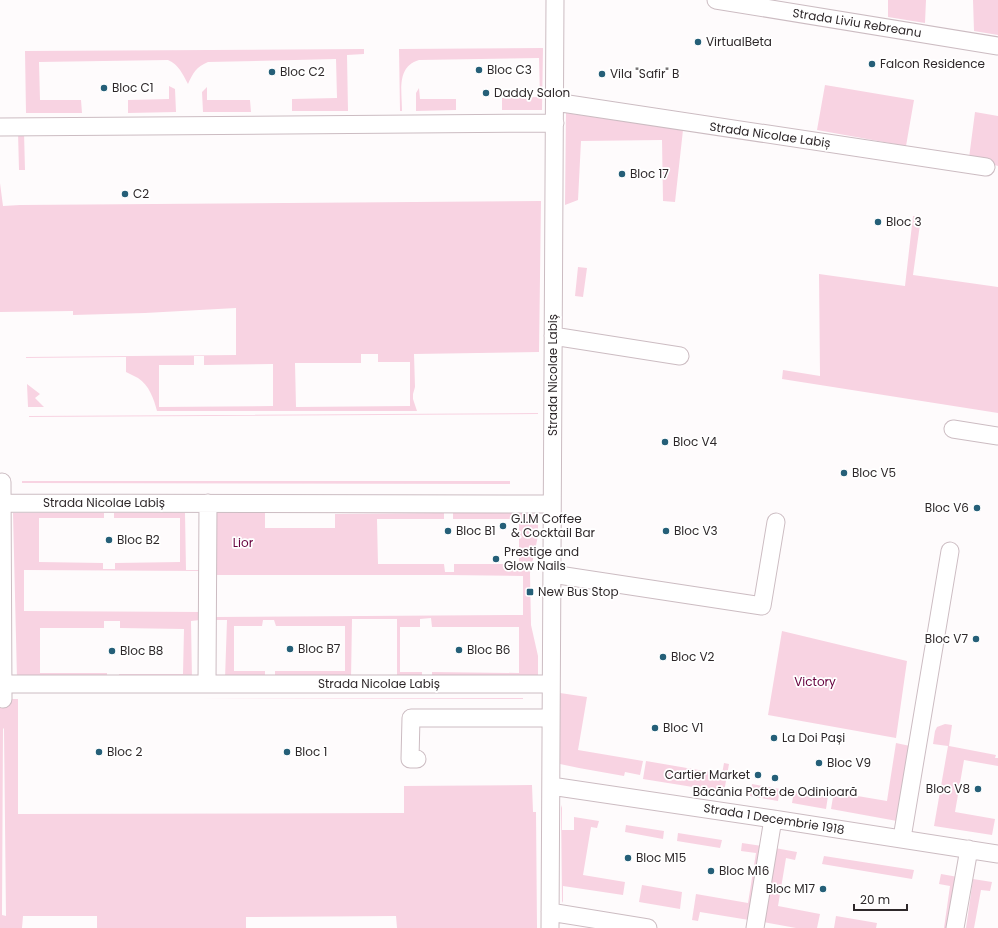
<svg xmlns="http://www.w3.org/2000/svg" width="998" height="928" font-family="Poppins,sans-serif">
  <style>
    .green { fill: #f8d3e2; fill-rule: evenodd }
    .lines { fill: none; stroke-linecap: round; stroke-linejoin: round }
    .street-casing { stroke: #ccbcc2; stroke-width: 19 }
    .street { stroke: #fff; stroke-width: 17 }
    .poi-dot { fill: #255f78; stroke: #fff; stroke-width: 1.5 }
    .labels { text-anchor: middle; stroke-width: 3.5; stroke-linejoin: round; paint-order: stroke }
    .street-label { font-size: 12px; fill: #2e282a; stroke: #fff }
    .poi-label { font-size: 12px; fill: #2e282a; stroke: #fff; text-anchor: start }
    .park-label { font-size: 12px; fill: #65013d; stroke: #fff }
  </style>
  <rect width="100%" height="100%" fill="#fefbfc"/>
  <path class="green" d="M 888,0 L 926,0 L 925,23 L 888,17 Z
    M 973,0 L 998,0 L 998,35 L 974,31 Z
    M 543,48 L 542,110 L 502,110 L 502,98 L 540,97 L 539,58 L 419,60 C 396,67 402,91 402,111 L 400,111 L 399,49 Z
    M 364,49 L 364,54 L 347,55 L 348,111 L 292,111 L 292,99 L 337,98 L 336,59 L 208,62 C 196,67 193,73 188,84 C 182,73 179,65 168,60 L 39,62 L 40,100 L 81,100 L 82,113 L 26,113 L 25,51 Z
    M 825,85 L 914,100 L 906,146 L 817,130 Z
    M 169,86 L 175,89 L 176,112 L 128,113 L 128,100 L 169,99 Z
    M 207,87 L 207,100 L 250,100 L 251,112 L 203,112 L 202,92 Z
    M 419,88 L 420,99 L 456,99 L 456,110 L 416,111 L 416,93 Z
    M 975,112 L 998,116 L 998,166 L 969,158 Z
    M 566,113 L 683,130 L 675,202 L 663,201 L 662,140 L 581,141 L 578,200 L 565,205 Z
    M 18,132 L 24,132 L 25,170 L 19,170 Z
    M 0,183 L 3,206 L 20,205 L 541,201 L 539,352 L 414,354 L 415,387 L 413,394 L 413,399 L 417,411 L 157,411 C 154,399 149,385 138,378 C 134,376 130,374 126,372 L 126,357 L 26,358 L 26,357 L 236,355 L 236,308 L 145,313 L 73,315 L 73,311 L 0,312 ZM 361,354 L 378,354 L 378,362 L 410,362 L 410,406 L 296,407 L 295,363 L 361,363 ZM 194,356 L 204,356 L 204,365 L 273,364 L 273,406 L 159,407 L 159,365 L 194,365 Z
    M 913,216 L 921,217 L 913,275 L 998,287 L 998,413 L 782,379 L 783,370 L 820,376 L 819,274 L 905,286 Z
    M 578,267 L 587,268 L 583,297 L 575,296 Z
    M 27,384 L 40,394 L 35,398 L 44,407 L 28,407 Z
    M 535,413 L 538,413 L 538,414 L 29,417 L 29,416 Z
    M 22,481 L 510,481 L 510,484 L 22,483 Z
    M 13,513 L 104,513 L 104,518 L 39,518 L 39,562 L 103,563 L 103,569 L 115,569 L 115,563 L 180,562 L 180,518 L 114,518 L 114,513 L 185,513 L 186,570 L 202,570 L 202,571 L 24,570 L 24,611 L 202,612 L 200,620 L 191,621 L 192,679 L 119,679 L 119,674 L 183,674 L 184,629 L 120,628 L 120,621 L 104,621 L 104,628 L 40,628 L 40,673 L 107,673 L 107,679 L 17,679 Z
    M 215,513 L 265,513 L 265,528 L 335,528 L 335,514 L 444,513 L 444,519 L 377,519 L 378,564 L 444,564 L 445,572 L 454,572 L 454,564 L 519,564 L 519,519 L 453,519 L 453,513 L 529,513 L 534,515 L 538,519 L 538,536 L 530,573 L 531,625 L 538,656 L 538,679 L 432,679 L 432,672 L 519,673 L 519,627 L 432,627 L 431,618 L 420,619 L 420,627 L 400,627 L 400,672 L 422,672 L 422,679 L 397,679 L 397,619 L 352,619 L 351,679 L 275,679 L 275,671 L 345,671 L 345,626 L 276,626 L 274,620 L 263,620 L 262,626 L 234,626 L 234,671 L 265,671 L 265,679 L 225,679 L 227,620 L 214,620 L 214,617 L 523,615 L 523,576 L 448,575 L 215,575 Z
    M 782,631 L 907,661 L 896,738 L 768,715 Z
    M 560,693 L 587,697 L 578,750 L 643,761 L 640,775 L 625,772 L 624,776 L 579,768 L 560,764 Z
    M 523,698 L 523,699 L 198,699 Z
    M 0,699 L 18,699 L 18,814 L 404,813 L 404,786 L 532,785 L 533,812 L 536,812 L 537,928 L 397,928 L 396,916 L 246,917 L 246,928 L 97,928 L 97,916 L 23,916 L 22,928 L 0,928 ZM 3,728 L 4,729 L 6,916 L 2,915 Z
    M 945,724 L 952,725 L 949,746 L 996,755 L 995,758 L 998,758 L 998,766 L 964,760 L 955,812 L 995,819 L 992,835 L 934,826 L 948,746 L 933,744 L 935,731 L 937,727 Z
    M 896,743 L 910,746 L 897,821 L 831,809 L 833,797 L 828,796 L 826,809 L 792,803 L 794,791 L 814,795 L 816,789 L 887,801 Z
    M 646,761 L 722,774 L 724,763 L 729,764 L 724,792 L 643,779 Z
    M 752,784 L 780,789 L 778,801 L 750,796 Z
    M 562,805 L 562,830 L 574,830 L 574,817 L 599,821 L 597,828 L 591,827 L 583,875 L 625,882 L 623,895 L 563,886 L 563,903 L 562,901 L 561,808 Z
    M 626,825 L 664,831 L 663,839 L 625,832 Z
    M 678,833 L 722,840 L 720,848 L 677,841 Z
    M 742,843 L 762,846 L 749,920 L 700,912 L 698,921 L 692,920 L 696,894 L 748,903 L 756,853 L 741,851 Z
    M 775,848 L 797,852 L 795,860 L 786,858 L 778,906 L 820,914 L 817,928 L 796,928 L 763,922 Z
    M 824,856 L 914,870 L 912,879 L 822,864 Z
    M 941,874 L 958,877 L 949,928 L 944,928 L 950,886 L 939,884 Z
    M 973,879 L 992,882 L 990,891 L 981,890 L 974,928 L 966,928 Z
    M 642,885 L 682,892 L 680,909 L 639,902 Z
    M 836,916 L 877,923 L 876,928 L 834,928 Z"/>
  <g class="lines">
    <g class="street-casing">
      <path id="street" d="M 716,0 L 998,46
        M 555,102 L 986,167
        M 0,127 L 555,123
        M 553,336 L 680,356
        M 953,429 L 998,436
        M 2,482 L 3,699
        M 0,503 L 552,504
        M 552,574 L 762,606 L 776,522
        M 0,684 L 551,684
        M 207,684 L 208,503
        M 417,759 L 410,759 L 411,718 L 551,718
        M 551,786 L 773,819 L 998,854
        M 902,838 L 950,551
        M 550,912 L 648,928
        M 550,928 L 555,0
        M 755,928 L 773,819
        M 955,928 L 969,849"/>
    </g>
    <use href="#street" class="street"/>
  </g>
  <g class="poi-dot">
    <circle cx="698" cy="42" r="4"/>
    <circle cx="872" cy="64" r="4"/>
    <circle cx="479" cy="70" r="4"/>
    <circle cx="272" cy="72" r="4"/>
    <circle cx="602" cy="74" r="4"/>
    <circle cx="104" cy="88" r="4"/>
    <circle cx="486" cy="93" r="4"/>
    <circle cx="622" cy="174" r="4"/>
    <circle cx="125" cy="194" r="4"/>
    <circle cx="878" cy="222" r="4"/>
    <circle cx="665" cy="442" r="4"/>
    <circle cx="844" cy="473" r="4"/>
    <circle cx="977" cy="508" r="4"/>
    <circle cx="503" cy="526" r="4"/>
    <circle cx="448" cy="531" r="4"/>
    <circle cx="666" cy="531" r="4"/>
    <circle cx="109" cy="540" r="4"/>
    <circle cx="496" cy="559" r="4"/>
    <rect x="526" y="588" width="8" height="8" rx="2"/>
    <circle cx="976" cy="639" r="4"/>
    <circle cx="290" cy="649" r="4"/>
    <circle cx="459" cy="650" r="4"/>
    <circle cx="112" cy="651" r="4"/>
    <circle cx="663" cy="657" r="4"/>
    <circle cx="655" cy="728" r="4"/>
    <circle cx="774" cy="738" r="4"/>
    <circle cx="99" cy="752" r="4"/>
    <circle cx="287" cy="752" r="4"/>
    <circle cx="819" cy="763" r="4"/>
    <circle cx="758" cy="775" r="4"/>
    <circle cx="775" cy="778" r="4"/>
    <circle cx="978" cy="789" r="4"/>
    <circle cx="628" cy="858" r="4"/>
    <circle cx="711" cy="871" r="4"/>
    <circle cx="823" cy="889" r="4"/>
  </g>
  <g class="labels">
    <g class="street-label">
      <text transform="translate(857 23) rotate(9)" y="4">Strada Liviu Rebreanu</text>
      <text transform="translate(770 135) rotate(8)" y="4">Strada Nicolae Labiș</text>
      <text transform="translate(553 375) rotate(-90)" y="4">Strada Nicolae Labiș</text>
      <text x="104" y="507">Strada Nicolae Labiș</text>
      <text x="379" y="688">Strada Nicolae Labiș</text>
      <text transform="translate(774 819) rotate(9)" y="4">Strada 1 Decembrie 1918</text>
    </g>
    <g class="poi-label">
      <text x="706" y="46">VirtualBeta</text>
      <text x="880" y="68">Falcon Residence</text>
      <text x="487" y="74">Bloc C3</text>
      <text x="280" y="76">Bloc C2</text>
      <text x="610" y="78">Vila "Safir" B</text>
      <text x="112" y="92">Bloc C1</text>
      <text x="494" y="97">Daddy Salon</text>
      <text x="630" y="178">Bloc 17</text>
      <text x="133" y="198">C2</text>
      <text x="886" y="226">Bloc 3</text>
      <text x="673" y="446">Bloc V4</text>
      <text x="852" y="477">Bloc V5</text>
      <text x="969" y="512" text-anchor="end">Bloc V6</text>
      <text x="511" y="523">G.I.M Coffee<tspan x="511" dy="14">&amp; Cocktail Bar</tspan></text>
      <text x="456" y="535">Bloc B1</text>
      <text x="674" y="535">Bloc V3</text>
      <text x="117" y="544">Bloc B2</text>
      <text x="504" y="556">Prestige and<tspan x="504" dy="14">Glow Nails</tspan></text>
      <text x="538" y="596">New Bus Stop</text>
      <text x="968" y="643" text-anchor="end">Bloc V7</text>
      <text x="298" y="653">Bloc B7</text>
      <text x="467" y="654">Bloc B6</text>
      <text x="120" y="655">Bloc B8</text>
      <text x="671" y="661">Bloc V2</text>
      <text x="663" y="732">Bloc V1</text>
      <text x="782" y="742">La Doi Pași</text>
      <text x="107" y="756">Bloc 2</text>
      <text x="295" y="756">Bloc 1</text>
      <text x="827" y="767">Bloc V9</text>
      <text x="750" y="779" text-anchor="end">Cartier Market</text>
      <text x="970" y="793" text-anchor="end">Bloc V8</text>
      <text x="775" y="796" text-anchor="middle">Băcănia Pofte de Odinioară</text>
      <text x="636" y="862">Bloc M15</text>
      <text x="719" y="875">Bloc M16</text>
      <text x="815" y="893" text-anchor="end">Bloc M17</text>
    </g>
    <g class="park-label">
      <text x="243" y="547">Lior</text>
      <text x="815" y="686">Victory</text>
    </g>
  </g>
  <path d="M854 904v6h53v-6" fill="none" stroke="#2e282a" stroke-width="2"/>
  <text x="860" y="904" font-size="12" fill="#2e282a" stroke="#ffffff" stroke-width="3" paint-order="stroke">20 m</text>
</svg>
